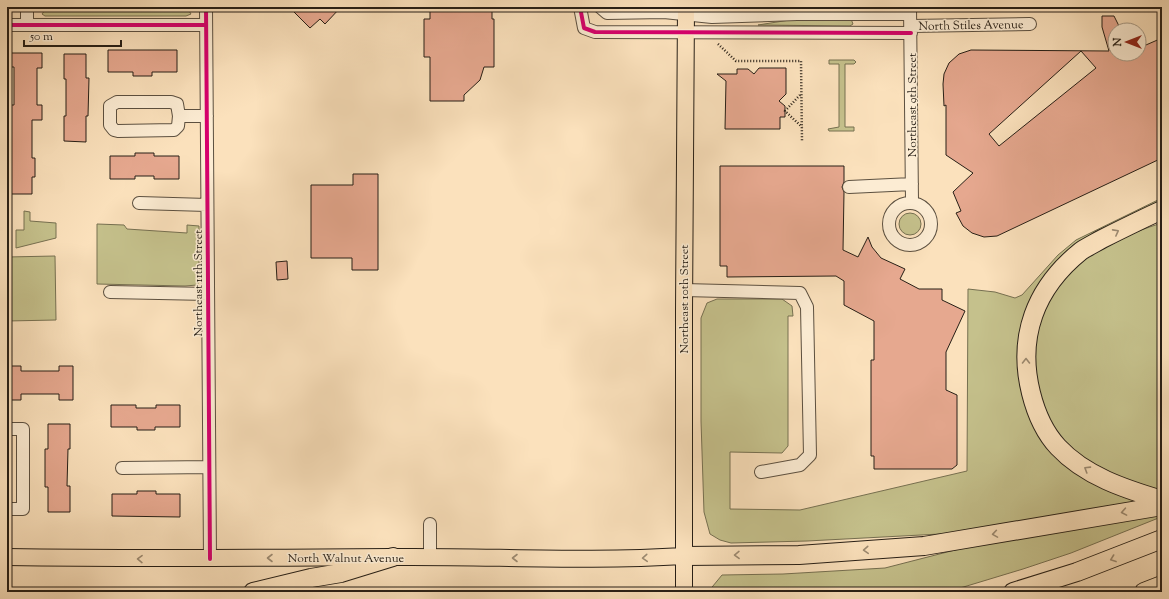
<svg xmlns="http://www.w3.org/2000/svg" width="1169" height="599" font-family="'Sorts Mill Goudy',serif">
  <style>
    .green { fill: #c5c18c; stroke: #767051 }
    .building { fill: #e6a88f; stroke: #271f16; fill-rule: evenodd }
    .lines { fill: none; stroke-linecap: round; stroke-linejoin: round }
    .minor-casing { stroke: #5c5040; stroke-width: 14 }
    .major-casing { stroke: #271f16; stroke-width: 18 }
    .highway-casing { stroke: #271f16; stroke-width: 20 }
    .path { stroke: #271f16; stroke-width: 2.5; stroke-dasharray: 1 2; stroke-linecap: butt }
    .minor { stroke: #fcecd3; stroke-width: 12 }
    .major { stroke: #fbe1bc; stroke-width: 16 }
    .highway { stroke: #fbe1bc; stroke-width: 18 }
    .cycleway-casing { stroke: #fcecd3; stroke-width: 6 }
    .cycleway { stroke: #d6006c; stroke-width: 4 }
    .oneway { stroke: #9c8a71 }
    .labels { text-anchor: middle; stroke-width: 3; stroke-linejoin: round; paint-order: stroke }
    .street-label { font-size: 12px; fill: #271f16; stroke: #fcecd3 }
  </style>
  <rect width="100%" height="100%" fill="#fbe1bc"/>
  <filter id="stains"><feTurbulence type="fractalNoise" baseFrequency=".005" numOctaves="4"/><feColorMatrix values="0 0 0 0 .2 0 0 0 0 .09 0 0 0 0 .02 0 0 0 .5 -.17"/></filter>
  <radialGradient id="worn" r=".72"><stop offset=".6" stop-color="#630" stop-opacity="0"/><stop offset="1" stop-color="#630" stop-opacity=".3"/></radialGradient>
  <path class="green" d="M 45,10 L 186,10 L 189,11 L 191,14 L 186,16 L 45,16 L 42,14 Z
    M 796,19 L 851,19 L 853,24 L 850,26 L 758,25 Z
    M 829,60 L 854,60 L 856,62 L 854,64 L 845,64 L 845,127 L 854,127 L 854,131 L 829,131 L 828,129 L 839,127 L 839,64 L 829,64 Z
    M 1162,198 L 1162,202 L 1039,287 L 1031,418 L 1133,498 L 1132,503 L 959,533 L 807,541 L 731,543 L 720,540 L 710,534 L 704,512 L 701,421 L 701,318 L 707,303 L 717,299 L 782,299 L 792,306 L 793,316 L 788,316 L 788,446 L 782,453 L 730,452 L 730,509 L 800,510 L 967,471 L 968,289 L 995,292 L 1015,298 L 1022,295 L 1058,255 L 1076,240 Z
    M 24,211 L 30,212 L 30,221 L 56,223 L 56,238 L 16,248 L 16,230 L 24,230 Z
    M899 224a11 11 0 1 1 22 0a11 11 0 1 1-22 0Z
    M 1162,223 L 1162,490 C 1130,483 1097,470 1072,449 C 1023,408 1024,326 1063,279 C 1085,252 1129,233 1162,223 Z
    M 97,224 L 124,225 L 127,229 L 187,233 L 187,225 L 199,226 L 199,282 L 197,285 L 185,286 L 97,284 Z
    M 55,256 L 56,320 L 7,321 L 7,257 Z
    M 1160,513 L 1161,517 L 1071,553 L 1023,569 L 947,592 L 708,592 L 722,575 L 783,574 L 885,568 L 990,541 Z"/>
  <path class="building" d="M 289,7 L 341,7 L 325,24 L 320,19 L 310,28 Z
    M 430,7 L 488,7 L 488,10 L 492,10 L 492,19 L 494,19 L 494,67 L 484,67 L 480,80 L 464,95 L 464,101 L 430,101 L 430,57 L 424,57 L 424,19 L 430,19 Z
    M 1102,16 L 1114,16 L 1121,30 L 1115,30 L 1115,54 L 1139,54 L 1139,48 L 1162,38 L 1162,158 L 997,236 L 984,237 L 972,233 L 963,226 L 956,213 L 961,211 L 953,192 L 973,173 L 946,155 L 946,105 L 944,106 L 943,84 L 944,74 L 949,63 L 959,54 L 971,50 L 1109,51 L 1102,27 ZM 1081,51 L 1096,68 L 999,146 L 989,134 Z
    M 108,50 L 177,50 L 177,72 L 152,72 L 152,76 L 133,76 L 133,72 L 108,72 Z
    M 9,53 L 42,53 L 42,68 L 37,68 L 37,105 L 42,105 L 42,120 L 32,120 L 32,158 L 35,158 L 35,177 L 32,177 L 32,194 L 10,194 L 9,105 L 14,105 L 14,67 L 9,67 Z
    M 64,54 L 86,54 L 86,78 L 89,78 L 88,116 L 86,116 L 86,142 L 64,141 L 64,116 L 66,116 L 66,79 L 64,79 Z
    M 759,68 L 786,68 L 786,94 L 779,101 L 785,106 L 785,117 L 780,117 L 780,129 L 725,129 L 726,81 L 717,74 L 737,74 L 737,69 L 748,69 L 754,74 Z
    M 135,153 L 154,153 L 154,156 L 179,156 L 179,179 L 154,179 L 154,176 L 135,176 L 135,179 L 110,179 L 110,156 L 135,156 Z
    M 720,166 L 844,166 L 844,182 L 842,187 L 844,192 L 843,250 L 858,257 L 868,237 L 872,247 L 881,258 L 905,269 L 900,279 L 919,289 L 942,289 L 942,300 L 965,311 L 946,352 L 946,390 L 957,395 L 957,465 L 952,469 L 874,469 L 874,456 L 871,456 L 871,360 L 874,360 L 874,321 L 844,305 L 844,281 L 836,276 L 727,277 L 727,266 L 720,266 Z
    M 353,174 L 378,174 L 378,270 L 352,270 L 352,258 L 311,258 L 311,185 L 353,185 Z
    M 287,261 L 288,279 L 277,280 L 276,262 Z
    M 7,366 L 21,366 L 21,371 L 59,371 L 59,366 L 73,366 L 73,400 L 59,400 L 59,394 L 21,394 L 21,400 L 7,400 Z
    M 111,405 L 136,405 L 136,408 L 156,408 L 156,405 L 180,405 L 180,427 L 155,427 L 155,430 L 137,430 L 137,427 L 111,427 Z
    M 48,424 L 70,424 L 70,449 L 68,449 L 67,486 L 70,486 L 70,512 L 48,512 L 48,487 L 45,487 L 45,449 L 48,449 Z
    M 137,491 L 156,491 L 156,494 L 180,494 L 180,517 L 112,516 L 112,494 L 137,494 Z"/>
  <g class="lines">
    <g class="minor-casing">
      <path id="minor" d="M 27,7 L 27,25
        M 206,7 L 210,559
        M 580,7 L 584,28 L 595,32 L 911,33
        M 600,7 L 607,13 L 664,12 L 712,17 L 797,14 L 910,14
        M 910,7 L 912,202
        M 7,25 L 206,25
        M 911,26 L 1030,24
        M 179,116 L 177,104 L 171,102 L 117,102 L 110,106 L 110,125 L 114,130 L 118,131 L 174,130 L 178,126 L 179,116 L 207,116
        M 849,187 L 912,184
        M 139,203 L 207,205
        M889 224a21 21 0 1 1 42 0a21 21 0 1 1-42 0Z
        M 684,290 L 800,293 L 807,307 L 810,455 L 800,465 L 761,472
        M 110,292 L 208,294
        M 7,429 L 23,429 L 23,509 L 7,509
        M 122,468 L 209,467
        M 430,558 L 430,524"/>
    </g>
    <g class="major-casing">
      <path id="major" d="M 7,557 C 135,559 263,558 392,557 C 489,556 587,562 684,556
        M 684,592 L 684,311 L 686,7"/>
    </g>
    <g class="highway-casing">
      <path id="highway" d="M 1162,210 C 1142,219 1122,229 1102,239 C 1095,243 1087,247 1081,251 C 1035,288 1017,337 1031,393 C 1036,413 1044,432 1058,447 C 1085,476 1125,489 1162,500
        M 684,556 L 799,555 L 924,546 L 1162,506
        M 253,592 L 311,578 L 341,573 L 393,557
        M 1013,592 L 1077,572 L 1162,539
        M 1144,592 L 1162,585"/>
    </g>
    <path class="path" d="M 718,44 L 736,61 L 801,61 L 802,141
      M 800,95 L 785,111 L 802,127"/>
    <use href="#minor" class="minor"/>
    <use href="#major" class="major"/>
    <use href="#highway" class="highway"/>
    <g class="cycleway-casing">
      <path id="cycleway" d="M 206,7 L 210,559
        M 580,7 L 584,28 L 595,32 L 911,33
        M 7,25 L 206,25"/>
    </g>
    <use href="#cycleway" class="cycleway"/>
  </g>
  <defs><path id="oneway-chevron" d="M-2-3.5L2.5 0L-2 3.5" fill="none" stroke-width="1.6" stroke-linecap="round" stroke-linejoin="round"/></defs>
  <g class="oneway">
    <use href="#oneway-chevron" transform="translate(1116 232) rotate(-28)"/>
    <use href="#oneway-chevron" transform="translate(1026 361) rotate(-90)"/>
    <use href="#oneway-chevron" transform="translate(1087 469) rotate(-148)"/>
    <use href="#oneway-chevron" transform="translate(1124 512) rotate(170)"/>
    <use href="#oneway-chevron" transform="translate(995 534) rotate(171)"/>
    <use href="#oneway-chevron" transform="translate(866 550) rotate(176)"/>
    <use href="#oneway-chevron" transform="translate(737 555) rotate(179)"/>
    <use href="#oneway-chevron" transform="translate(270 558) rotate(-180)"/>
    <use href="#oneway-chevron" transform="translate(515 558) rotate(-180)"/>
    <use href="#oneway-chevron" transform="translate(645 558) rotate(176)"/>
    <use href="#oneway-chevron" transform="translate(140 559) rotate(-179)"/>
    <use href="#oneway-chevron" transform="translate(1113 559) rotate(160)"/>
  </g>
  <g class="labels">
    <g class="street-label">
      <text transform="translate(971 25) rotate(-1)" y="4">North Stiles Avenue</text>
      <text transform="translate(912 105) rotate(-90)" y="4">Northeast 9th Street</text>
      <text transform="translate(198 283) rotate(-90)" y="4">Northeast 11th Street</text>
      <text transform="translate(684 299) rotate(-90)" y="4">Northeast 10th Street</text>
      <text x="346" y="562">North Walnut Avenue</text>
    </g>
  </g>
  <rect width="1169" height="599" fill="none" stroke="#fbe1bc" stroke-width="24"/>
  <rect x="8" y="8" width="1153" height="583" fill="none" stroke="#271f16" stroke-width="2"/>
  <rect x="12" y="12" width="1145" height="575" fill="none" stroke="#271f16"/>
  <g transform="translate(1127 42) rotate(270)"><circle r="19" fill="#fcecd3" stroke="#a79a87"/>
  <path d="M0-3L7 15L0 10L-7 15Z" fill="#8f2418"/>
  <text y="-6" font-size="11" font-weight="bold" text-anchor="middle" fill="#271f16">N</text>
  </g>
  <path d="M24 40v6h97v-6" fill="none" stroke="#271f16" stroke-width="2"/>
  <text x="30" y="40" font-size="12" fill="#271f16" stroke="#fcecd3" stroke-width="3" paint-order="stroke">50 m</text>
  <rect width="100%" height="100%" filter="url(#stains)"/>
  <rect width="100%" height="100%" fill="url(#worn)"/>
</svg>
